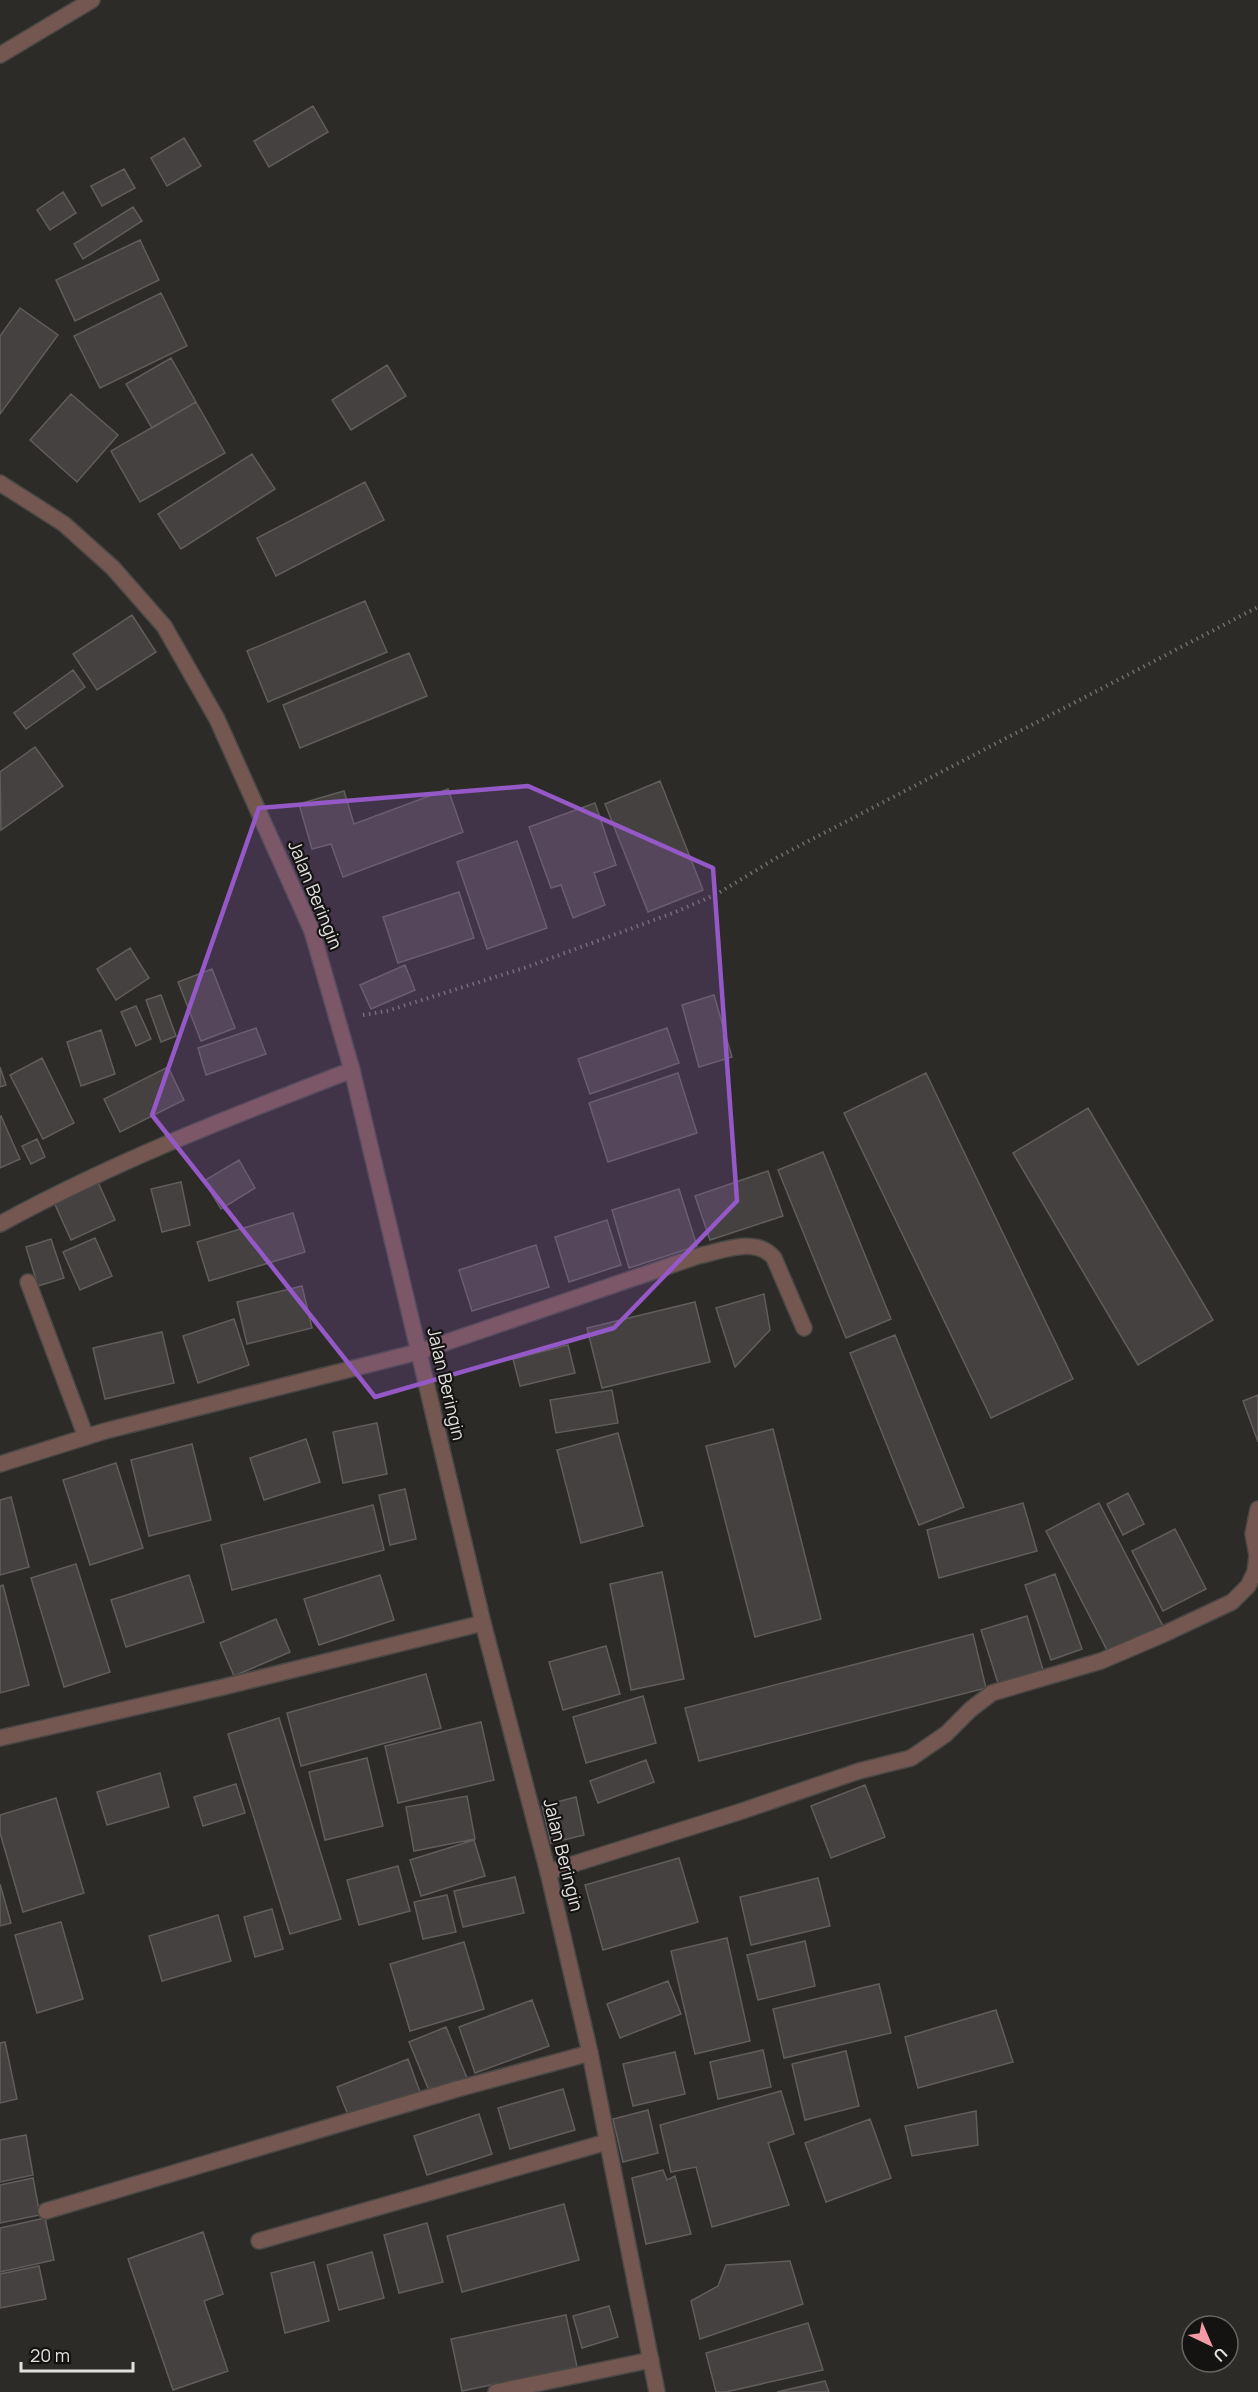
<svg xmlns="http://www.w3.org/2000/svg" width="1258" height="2392" font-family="Manrope,sans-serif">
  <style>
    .building { fill: #454141; stroke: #615d5d; stroke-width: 1.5 }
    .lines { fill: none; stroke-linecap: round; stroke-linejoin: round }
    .minor-casing { stroke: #494845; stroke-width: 18 }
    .tertiary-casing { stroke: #494845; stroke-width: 18 }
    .path { stroke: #706f6c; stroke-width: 4; stroke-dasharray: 1.5 4.5; stroke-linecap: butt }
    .minor { stroke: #755751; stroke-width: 15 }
    .tertiary { stroke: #755751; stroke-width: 15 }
    .marked { fill: #9559c7; fill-opacity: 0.2; stroke: #9559c7; stroke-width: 4.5; stroke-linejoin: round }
    .labels { text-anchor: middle; stroke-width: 4.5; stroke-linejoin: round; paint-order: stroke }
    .street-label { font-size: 18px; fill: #e2e1df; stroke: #141312 }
  </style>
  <rect width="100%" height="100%" fill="#2c2b28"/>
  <path class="building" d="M 313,106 L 328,132 L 269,167 L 254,141 Z
    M 184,138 L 201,166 L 167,186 L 151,158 Z
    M 124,169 L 135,188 L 102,206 L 91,186 Z
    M 63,192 L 76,213 L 50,230 L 37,210 Z
    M 133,207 L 142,221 L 83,259 L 74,244 Z
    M 140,240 L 159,280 L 75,321 L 56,280 Z
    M 161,293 L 187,346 L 100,388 L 74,336 Z
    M 20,308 L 58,335 L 0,414 L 0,336 Z
    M 171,358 L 196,402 L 152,428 L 126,384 Z
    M 387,365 L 406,396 L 351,430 L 332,400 Z
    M 71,394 L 118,435 L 77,482 L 30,440 Z
    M 196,402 L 225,453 L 140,502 L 111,451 Z
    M 252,454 L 275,489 L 181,549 L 158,514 Z
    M 365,482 L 384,520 L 276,576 L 257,538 Z
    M 365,601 L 387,652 L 268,702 L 247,651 Z
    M 132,615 L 156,652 L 97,690 L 73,654 Z
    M 409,653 L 427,696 L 300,748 L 283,705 Z
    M 73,670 L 85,687 L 26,729 L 14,713 Z
    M 35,747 L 63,786 L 1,830 L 0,772 Z
    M 660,781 L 703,890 L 648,912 L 605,804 Z
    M 448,789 L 463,832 L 343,877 L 331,844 L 312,849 L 299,804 L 344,791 L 354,824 Z
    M 595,803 L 616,865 L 594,873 L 605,905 L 573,918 L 561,885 L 551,888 L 529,827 Z
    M 517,841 L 547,928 L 487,949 L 457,862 Z
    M 459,892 L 474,938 L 398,963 L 383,917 Z
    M 130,948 L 149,978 L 116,1000 L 97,969 Z
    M 405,965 L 415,990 L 371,1009 L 360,985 Z
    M 212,969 L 235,1028 L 201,1041 L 178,982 Z
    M 161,995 L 176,1036 L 161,1042 L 146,1000 Z
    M 714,995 L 732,1057 L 699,1067 L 682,1005 Z
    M 136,1006 L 151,1039 L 136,1046 L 121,1012 Z
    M 256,1028 L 266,1054 L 206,1075 L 198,1048 Z
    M 667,1028 L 679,1063 L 590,1094 L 578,1059 Z
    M 101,1030 L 115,1074 L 81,1086 L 67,1042 Z
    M 42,1058 L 74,1123 L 43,1139 L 10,1075 Z
    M 0,1067 L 6,1085 L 0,1087 Z
    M 168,1067 L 184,1100 L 120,1132 L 104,1099 Z
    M 678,1073 L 697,1133 L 608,1162 L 589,1103 Z
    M 926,1073 L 1073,1379 L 991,1418 L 844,1113 Z
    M 1088,1108 L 1213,1320 L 1138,1365 L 1013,1153 Z
    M 1,1116 L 20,1159 L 0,1168 L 0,1117 Z
    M 37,1139 L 45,1157 L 31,1164 L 22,1146 Z
    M 823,1152 L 891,1319 L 846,1338 L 778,1170 Z
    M 239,1160 L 255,1188 L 221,1209 L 204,1181 Z
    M 768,1171 L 783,1216 L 710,1240 L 695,1196 Z
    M 97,1180 L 115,1220 L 71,1240 L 53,1200 Z
    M 181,1182 L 190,1225 L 162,1232 L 151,1189 Z
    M 679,1189 L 697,1246 L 629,1268 L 612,1210 Z
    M 293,1213 L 305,1252 L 209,1281 L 197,1242 Z
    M 607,1220 L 621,1265 L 569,1282 L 555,1237 Z
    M 95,1238 L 112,1276 L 80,1290 L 63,1252 Z
    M 51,1239 L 64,1278 L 38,1286 L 26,1247 Z
    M 536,1245 L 549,1287 L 472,1311 L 459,1270 Z
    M 302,1286 L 312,1328 L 247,1344 L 237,1302 Z
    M 764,1294 L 770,1330 L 735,1367 L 716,1308 Z
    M 695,1302 L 710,1362 L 602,1388 L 587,1328 Z
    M 234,1319 L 249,1365 L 198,1383 L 183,1336 Z
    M 162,1332 L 174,1383 L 105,1399 L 93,1348 Z
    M 895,1335 L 964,1507 L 919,1525 L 850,1353 Z
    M 568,1345 L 575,1373 L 520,1386 L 513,1359 Z
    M 612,1390 L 618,1423 L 556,1433 L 550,1400 Z
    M 1258,1395 L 1258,1442 L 1243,1401 Z
    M 377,1423 L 387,1474 L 343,1483 L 333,1432 Z
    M 773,1429 L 821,1619 L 755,1637 L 706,1446 Z
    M 618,1433 L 643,1526 L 581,1543 L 557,1450 Z
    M 306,1439 L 320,1482 L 264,1500 L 250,1458 Z
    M 192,1444 L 211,1520 L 149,1536 L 131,1460 Z
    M 116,1463 L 143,1548 L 90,1565 L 63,1480 Z
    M 405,1489 L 416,1539 L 390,1545 L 379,1495 Z
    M 1128,1493 L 1144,1524 L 1123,1535 L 1107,1504 Z
    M 11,1497 L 29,1567 L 0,1575 L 0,1500 Z
    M 1023,1503 L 1037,1551 L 939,1578 L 927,1530 Z
    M 1099,1503 L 1164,1628 L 1110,1656 L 1046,1531 Z
    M 373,1505 L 384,1550 L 232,1590 L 221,1545 Z
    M 1175,1529 L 1206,1589 L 1163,1611 L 1132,1551 Z
    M 76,1564 L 110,1672 L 64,1687 L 31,1578 Z
    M 662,1572 L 684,1679 L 631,1690 L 610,1584 Z
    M 1055,1574 L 1082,1649 L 1051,1660 L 1025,1585 Z
    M 189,1575 L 204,1622 L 126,1647 L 111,1600 Z
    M 380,1575 L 394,1620 L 319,1645 L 304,1599 Z
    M 3,1585 L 29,1685 L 0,1693 L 0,1586 Z
    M 1027,1616 L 1043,1670 L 998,1683 L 981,1630 Z
    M 276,1619 L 290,1652 L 234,1676 L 220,1643 Z
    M 973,1634 L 986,1688 L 699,1761 L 685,1708 Z
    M 606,1646 L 620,1694 L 563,1710 L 549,1662 Z
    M 426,1674 L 441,1728 L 301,1766 L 287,1713 Z
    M 643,1696 L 656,1743 L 586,1763 L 573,1717 Z
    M 279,1718 L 341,1919 L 290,1934 L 228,1734 Z
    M 481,1722 L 494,1780 L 398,1803 L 385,1746 Z
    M 367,1758 L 383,1826 L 325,1840 L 309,1772 Z
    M 646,1760 L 654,1782 L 598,1803 L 590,1781 Z
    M 160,1773 L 169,1807 L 107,1825 L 97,1792 Z
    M 236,1784 L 245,1813 L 203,1826 L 194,1797 Z
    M 865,1785 L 885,1837 L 831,1858 L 811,1806 Z
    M 467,1796 L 475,1839 L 414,1851 L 406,1807 Z
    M 576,1797 L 584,1835 L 551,1843 L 542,1806 Z
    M 56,1798 L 84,1893 L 23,1912 L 0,1833 L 0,1815 Z
    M 474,1840 L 485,1876 L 421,1896 L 410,1860 Z
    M 679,1858 L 698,1922 L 603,1950 L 585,1885 Z
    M 398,1866 L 410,1911 L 359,1925 L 347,1880 Z
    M 515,1877 L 524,1913 L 463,1927 L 454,1891 Z
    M 818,1878 L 830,1926 L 751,1945 L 740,1897 Z
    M 0,1884 L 11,1923 L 0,1926 Z
    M 447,1895 L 456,1932 L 423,1939 L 414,1902 Z
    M 272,1909 L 283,1949 L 255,1957 L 244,1917 Z
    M 218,1915 L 231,1961 L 162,1981 L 149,1936 Z
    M 61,1922 L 83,1999 L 37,2013 L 15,1935 Z
    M 727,1938 L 750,2041 L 695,2054 L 671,1951 Z
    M 805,1941 L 815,1986 L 758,2000 L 747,1955 Z
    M 464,1942 L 484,2009 L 410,2031 L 390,1964 Z
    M 668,1981 L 681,2014 L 620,2038 L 607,2004 Z
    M 879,1984 L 891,2033 L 784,2058 L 773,2009 Z
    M 532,2000 L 549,2046 L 475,2073 L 459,2027 Z
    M 996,2010 L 1013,2062 L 918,2088 L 905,2037 Z
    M 446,2027 L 467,2078 L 430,2093 L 409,2042 Z
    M 5,2042 L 17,2099 L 0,2103 L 0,2043 Z
    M 763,2050 L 771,2087 L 718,2099 L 710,2062 Z
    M 846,2051 L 859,2106 L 805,2120 L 792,2064 Z
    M 675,2052 L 685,2094 L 633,2106 L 623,2064 Z
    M 408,2059 L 420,2092 L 350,2120 L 337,2087 Z
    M 563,2089 L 575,2130 L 510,2149 L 498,2108 Z
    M 781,2091 L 794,2134 L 768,2143 L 789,2205 L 712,2227 L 696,2167 L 671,2172 L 660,2125 Z
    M 648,2110 L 658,2153 L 623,2162 L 613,2119 Z
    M 976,2111 L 978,2145 L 912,2156 L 905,2126 Z
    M 479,2114 L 492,2154 L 427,2175 L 414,2136 Z
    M 870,2119 L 891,2178 L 826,2202 L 805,2143 Z
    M 26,2135 L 33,2175 L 0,2182 L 0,2140 Z
    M 663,2170 L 667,2180 L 675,2176 L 691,2234 L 646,2244 L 632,2178 Z
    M 33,2178 L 40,2215 L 0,2223 L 0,2185 Z
    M 564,2204 L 579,2260 L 462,2292 L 447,2236 Z
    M 45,2218 L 54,2260 L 0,2272 L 0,2228 Z
    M 427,2223 L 443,2282 L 399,2293 L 384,2235 Z
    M 203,2232 L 223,2294 L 204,2301 L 228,2371 L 173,2390 L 128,2259 Z
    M 372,2252 L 384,2298 L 339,2310 L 327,2265 Z
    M 790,2261 L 803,2304 L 700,2339 L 691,2301 L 718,2286 L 726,2265 Z
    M 314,2262 L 329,2321 L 285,2333 L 271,2273 Z
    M 39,2266 L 46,2299 L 0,2308 L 0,2274 Z
    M 609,2306 L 618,2337 L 582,2348 L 573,2316 Z
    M 566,2315 L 577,2367 L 462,2391 L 451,2339 Z
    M 808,2323 L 823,2370 L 726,2392 L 716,2392 L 706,2353 Z
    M 825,2381 L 829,2392 L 777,2392 Z"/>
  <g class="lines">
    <g class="minor-casing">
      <path id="minor" d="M 0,55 L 92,0
        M 0,1224 C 113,1162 232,1116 352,1070
        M 28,1282 L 86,1437
        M 0,1464 L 105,1431 L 418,1352 L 698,1256 C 722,1251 756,1236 774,1258 L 804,1328
        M 0,1738 L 219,1688 L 483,1623
        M 548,1872 L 739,1812 L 859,1771 L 911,1758 L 946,1734 L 971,1709 L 992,1693 L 1101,1661 L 1164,1634 L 1232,1602 L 1248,1586 L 1255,1572 L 1257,1555 L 1253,1534 L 1258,1509
        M 46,2211 L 457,2089 L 590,2053
        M 259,2241 L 607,2142
        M 496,2392 L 651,2360"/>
    </g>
    <g class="tertiary-casing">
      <path id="tertiary" d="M 0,483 L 64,524 L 113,568 L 164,626 L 217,719 L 312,931 L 352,1070 L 483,1623 L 548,1872 L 590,2053 L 657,2392"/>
    </g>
    <path class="path" d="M 363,1015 L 387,1011 L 527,967 L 673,913 L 717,894 L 778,857 L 1258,607"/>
    <use href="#minor" class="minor"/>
    <use href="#tertiary" class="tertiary"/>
  </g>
  <path class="marked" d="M 528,786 L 713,868 L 737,1201 L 614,1328 L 375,1397 L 152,1115 L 259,808 Z"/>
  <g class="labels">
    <g class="street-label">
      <text transform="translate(315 895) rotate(68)" y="6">Jalan Beringin</text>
      <text transform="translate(446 1384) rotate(77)" y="6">Jalan Beringin</text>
      <text transform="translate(563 1855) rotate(76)" y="6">Jalan Beringin</text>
    </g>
  </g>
  <g transform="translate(1210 2344) rotate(136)"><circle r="28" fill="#141312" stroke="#666564" stroke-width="1.5"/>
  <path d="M0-4.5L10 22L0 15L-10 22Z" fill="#f49aa5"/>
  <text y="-9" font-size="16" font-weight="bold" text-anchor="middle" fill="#e2e1df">U</text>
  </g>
  <path d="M21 2362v9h112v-9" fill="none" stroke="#e2e1df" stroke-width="3"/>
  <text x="30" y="2362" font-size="18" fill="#e2e1df" stroke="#141312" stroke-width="4.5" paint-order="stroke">20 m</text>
</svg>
